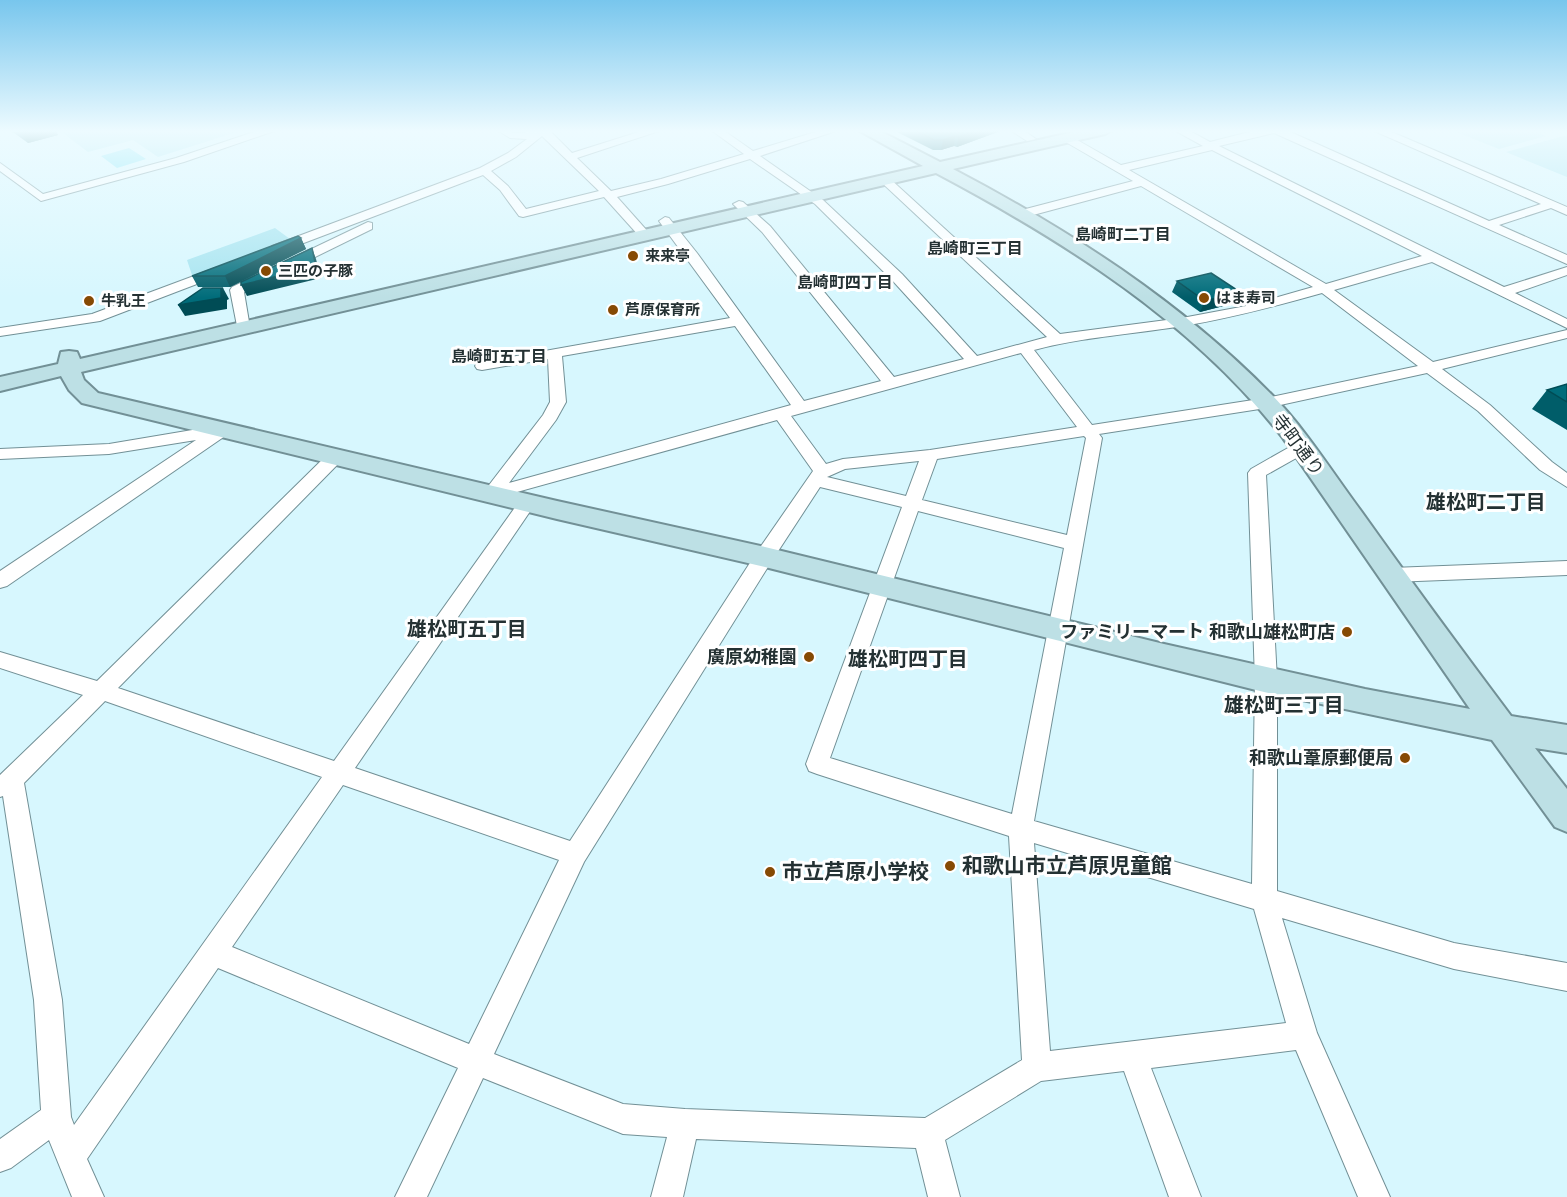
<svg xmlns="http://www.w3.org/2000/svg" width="1567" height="1197" font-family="'Nunito Sans','Noto Sans JP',sans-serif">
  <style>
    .green { fill: #a6e4f0 }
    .water { fill: #70e1f5 }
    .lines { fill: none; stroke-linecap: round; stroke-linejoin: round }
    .street-casing { stroke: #729096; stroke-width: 2 }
    .secondary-casing { stroke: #729096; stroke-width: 4 }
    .street { fill: #fff; fill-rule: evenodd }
    .secondary { fill: #bde0e5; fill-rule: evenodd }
    .wall { fill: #005d69 }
    .shaded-wall { fill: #004c55 }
    .building { fill: #006c7a; stroke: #004c55; stroke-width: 1.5 }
    .poi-dot { fill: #864a04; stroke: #fff; stroke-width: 2 }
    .labels { text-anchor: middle; stroke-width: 6; stroke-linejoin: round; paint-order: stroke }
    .far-poi-label { font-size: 15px; font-weight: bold; fill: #243133; stroke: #fff; text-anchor: start }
    .far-neighbourhood-label { font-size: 16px; font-weight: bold; fill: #243133; stroke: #fff }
    .street-label { font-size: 18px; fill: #243133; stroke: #fff }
    .poi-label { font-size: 18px; font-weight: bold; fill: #243133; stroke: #fff; text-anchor: end }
    .neighbourhood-label { font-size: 20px; font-weight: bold; fill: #243133; stroke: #fff }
    .near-poi-label { font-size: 21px; font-weight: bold; fill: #243133; stroke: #fff; text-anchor: start }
  </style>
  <rect width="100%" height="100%" fill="#d7f7fe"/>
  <path class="green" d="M 59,130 L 243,130 L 158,157 L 133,140 L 88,152 Z
    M 1451,130 L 1552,130 L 1540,134 L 1546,136 L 1499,149 Z
    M 1567,135 L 1567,177 L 1506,152 Z
    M 275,228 L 290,239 L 194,281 L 187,260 Z"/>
  <path class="water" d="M 129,148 L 146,159 L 117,168 L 101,156 Z"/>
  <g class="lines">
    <g class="street-casing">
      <path id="street" d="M 260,130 L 277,130 L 184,162 L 41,201 L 0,171 L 0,163 L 43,194 L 176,158 Z
        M 497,130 L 516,133 L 549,130 L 572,153 L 645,130 L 662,130 L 577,158 L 611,191 L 661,179 L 744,154 L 711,130 L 723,130 L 753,151 L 822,130 L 839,130 L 760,156 L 823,200 L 902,274 L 977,356 L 1047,337 L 880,181 L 880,177 L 888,177 L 1060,334 L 1182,318 L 1246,306 L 1313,287 L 1141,186 L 1022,218 L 1018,217 L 1018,211 L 1133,181 L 1064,141 L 1064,137 L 1072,137 L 1121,165 L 1203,146 L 1174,130 L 1188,130 L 1210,142 L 1257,130 L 1286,130 L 1489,221 L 1541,204 L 1372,130 L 1387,130 L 1567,207 L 1567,215 L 1551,208 L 1499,225 L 1567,255 L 1567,264 L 1274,133 L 1219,146 L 1504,287 L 1567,267 L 1567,275 L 1515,293 L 1567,319 L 1567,328 L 1432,262 L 1334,290 L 1433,362 L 1567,330 L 1567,338 L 1442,369 L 1490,405 L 1552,462 L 1567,473 L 1567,487 L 1540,470 L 1478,411 L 1427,373 L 1266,408 L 1099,434 L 1102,438 L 1034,821 L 1252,884 L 1255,680 L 1248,473 L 1251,469 L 1295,444 L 1307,444 L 1309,448 L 1307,452 L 1266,475 L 1277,680 L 1277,891 L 1454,943 L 1567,963 L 1567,991 L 1454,969 L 1282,918 L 1317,1033 L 1390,1197 L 1358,1197 L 1296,1050 L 1151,1068 L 1201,1197 L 1169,1197 L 1124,1071 L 1041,1081 L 945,1140 L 960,1197 L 928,1197 L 916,1148 L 696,1139 L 683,1197 L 651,1197 L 667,1137 L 623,1134 L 483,1078 L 427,1197 L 395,1197 L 458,1068 L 218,968 L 87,1159 L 104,1197 L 72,1197 L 49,1140 L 11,1168 L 0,1172 L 0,1139 L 41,1110 L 34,1000 L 3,796 L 0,797 L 0,775 L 83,695 L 0,668 L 0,652 L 97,681 L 329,453 L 341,453 L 343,457 L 341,461 L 118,688 L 334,761 L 521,499 L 533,499 L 536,503 L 533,507 L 355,768 L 570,841 L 757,552 L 813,471 L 777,420 L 492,499 L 486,497 L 483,493 L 486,489 L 543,415 L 550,402 L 548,359 L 482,370 L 477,369 L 475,366 L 477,363 L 730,318 L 659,221 L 665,217 L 669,218 L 697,253 L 804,401 L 881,381 L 762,232 L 735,206 L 733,204 L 739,201 L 743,202 L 770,226 L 894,377 L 964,359 L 892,280 L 815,204 L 750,159 L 668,184 L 617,197 L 650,234 L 644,238 L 640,237 L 604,197 L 523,217 L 519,216 L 500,190 L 483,175 L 280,252 L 276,253 L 270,249 L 272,246 L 480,168 L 508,153 L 527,139 L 510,138 ZM 542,136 L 599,191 L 526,209 L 508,186 L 491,171 L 516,157 ZM 1212,150 L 1422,256 L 1326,284 L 1129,170 ZM 1322,293 L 1418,366 L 1266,398 L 1092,425 L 1034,350 C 1082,337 1134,334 1183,326 C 1231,318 1276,306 1322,293 ZM 735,326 L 791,405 L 509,483 L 556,420 L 566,402 L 562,356 ZM 1021,353 L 1077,427 L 930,450 L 843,459 L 826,464 L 791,416 ZM 1084,436 L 1086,438 L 1067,535 L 922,500 L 937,459 ZM 919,461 L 906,496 L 827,477 L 845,469 ZM 820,487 L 902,507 L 806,764 L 809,771 L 817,774 L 1009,836 L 1022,1060 L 925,1118 L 685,1109 L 623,1104 L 494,1054 L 584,862 L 771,562 ZM 918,511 L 1064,548 L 1012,814 L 830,758 ZM 105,701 L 322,777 L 74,1125 L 71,1117 L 62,1000 L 24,783 ZM 343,785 L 559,860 L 469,1044 L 232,947 ZM 1034,843 L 1254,909 L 1286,1023 L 1050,1051 Z
        M 1010,130 L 1023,130 L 1036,139 L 1027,141 Z
        M 368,222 L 372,223 L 372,229 L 244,292 L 250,328 L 248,331 L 238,331 L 230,290 L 232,287 Z
        M 218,267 L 223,268 L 224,271 L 223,274 L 100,321 L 0,336 L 0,328 L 92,314 Z
        M 222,425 L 230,430 L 228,434 L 7,586 L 0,588 L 0,571 L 196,440 L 109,454 L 0,459 L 0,449 L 109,444 Z
        M 1567,561 L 1567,575 L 1392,582 L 1385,580 L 1382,575 L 1385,570 L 1392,568 Z"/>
    </g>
    <g class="secondary-casing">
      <path id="secondary" d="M 858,130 L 878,130 L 940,162 L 1083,130 L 1112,130 L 1105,134 L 953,169 C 1069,230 1180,301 1273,396 C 1306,430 1332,472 1361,511 C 1410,580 1460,648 1511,716 L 1567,725 L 1567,753 L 1535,748 L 1567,789 L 1567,832 L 1555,827 L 1492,740 L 1264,692 L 765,567 L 557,519 L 82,403 L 69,390 L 61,376 L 0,391 L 0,377 L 58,364 L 61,352 L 69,351 L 77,352 L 80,359 L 923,166 ZM 936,173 C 1064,241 1193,322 1283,438 L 1470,709 L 1365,689 L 1164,644 L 765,547 L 557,501 L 98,393 L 84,380 L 81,372 Z"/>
    </g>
    <use href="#street" class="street"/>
    <use href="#secondary" class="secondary"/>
  </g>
  <path class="wall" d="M 10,130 L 55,130 L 58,135 L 28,143 Z
    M 893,130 L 1003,130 L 957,147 L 954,146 L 941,150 L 933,150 Z
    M 301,238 L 306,249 L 230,287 L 198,287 L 192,276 Z
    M 1177,281 L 1235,303 L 1200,312 L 1172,292 Z
    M 1567,384 L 1567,430 L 1532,409 L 1547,390 Z"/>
  <path class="shaded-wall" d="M 20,130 L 55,130 L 58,135 L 28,143 Z
    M 977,130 L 1003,130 L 957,147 L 958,137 Z
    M 955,136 L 954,146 L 941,150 L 943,140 Z
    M 301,238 L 306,249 L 230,287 L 225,276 Z
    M 312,248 L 316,259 L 321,278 L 247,296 L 241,285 Z
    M 223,288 L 229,299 L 227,300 L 227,309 L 185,316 L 178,305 Z
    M 1240,292 L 1235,303 L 1200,312 L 1205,301 Z"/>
  <path class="building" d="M 915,130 L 977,130 L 958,137 L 955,136 L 943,140 L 934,140 Z
    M 298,236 L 301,238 L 225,276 L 192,276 Z
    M 312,248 L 316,267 L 241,285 L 241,282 Z
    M 1211,273 L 1240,292 L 1205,301 L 1177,281 Z
    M 203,288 L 223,288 L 221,289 L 221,298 L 178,305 Z
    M 1567,384 L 1567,402 L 1547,390 Z"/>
  <linearGradient id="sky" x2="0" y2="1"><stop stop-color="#78c6ed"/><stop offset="0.44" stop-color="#edfbff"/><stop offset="1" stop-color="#edfbff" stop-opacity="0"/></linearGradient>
  <rect width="1567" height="298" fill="url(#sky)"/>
  <g class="poi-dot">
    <circle cx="633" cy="256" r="6"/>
    <circle cx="266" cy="271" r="6"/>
    <circle cx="1204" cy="298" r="6"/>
    <circle cx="89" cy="301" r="6"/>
    <circle cx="613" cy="310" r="6"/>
    <circle cx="1347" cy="632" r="6"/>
    <circle cx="809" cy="657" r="6"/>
    <circle cx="1405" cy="758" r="6"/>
    <circle cx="950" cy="866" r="6"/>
    <circle cx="770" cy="872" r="6"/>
  </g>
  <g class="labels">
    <g class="far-poi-label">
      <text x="645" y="261">来来亭</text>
      <text x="278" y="276">三匹の子豚</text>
      <text x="1216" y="303">はま寿司</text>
      <text x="101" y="306">牛乳王</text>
      <text x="625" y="315">芦原保育所</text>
    </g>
    <g class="far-neighbourhood-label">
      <text x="1123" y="240">島崎町二丁目</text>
      <text x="975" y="254">島崎町三丁目</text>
      <text x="845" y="288">島崎町四丁目</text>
      <text x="499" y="362">島崎町五丁目</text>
    </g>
    <g class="street-label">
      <text transform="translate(1298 445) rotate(53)" y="6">寺町通り</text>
    </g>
    <g class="poi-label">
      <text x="1335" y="638">ファミリーマート 和歌山雄松町店</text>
      <text x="797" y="663">廣原幼稚園</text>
      <text x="1393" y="764">和歌山葦原郵便局</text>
    </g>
    <g class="neighbourhood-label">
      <text x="1486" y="509">雄松町二丁目</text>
      <text x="467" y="636">雄松町五丁目</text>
      <text x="908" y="666">雄松町四丁目</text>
      <text x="1284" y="712">雄松町三丁目</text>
    </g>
    <g class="near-poi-label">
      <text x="962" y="873">和歌山市立芦原児童館</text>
      <text x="782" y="879">市立芦原小学校</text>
    </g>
  </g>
</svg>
